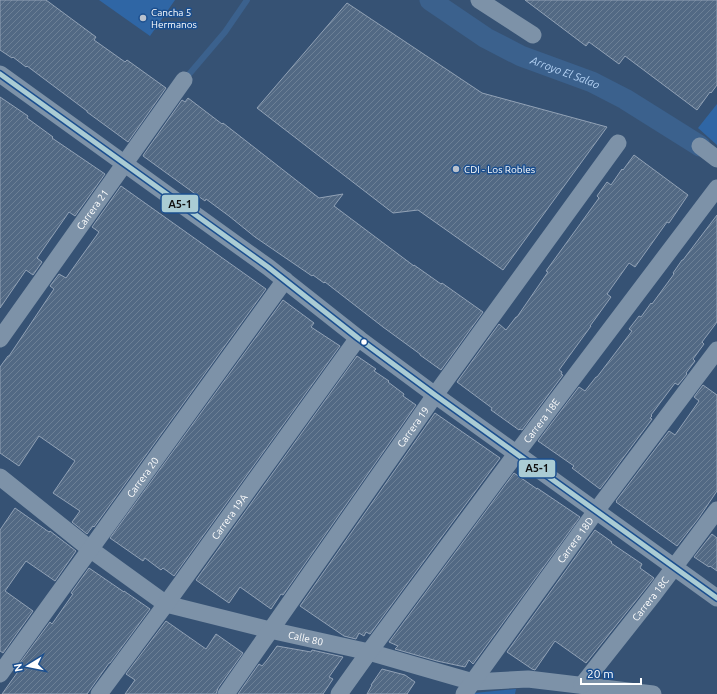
<svg xmlns="http://www.w3.org/2000/svg" width="717" height="694" font-family="Ubuntu,sans-serif">
  <style>
    .green { fill: #2f66a5 }
    .lines { fill: none; stroke-linecap: round; stroke-linejoin: round }
    .stream { stroke: #3b618d; stroke-width: 6 }
    .canal { stroke: #3b618d; stroke-width: 21 }
    .building { fill: url(#building-hatch); stroke: #92a2b6 }
    .minor { stroke: #7d92a8; stroke-width: 17 }
    .bus-1-casing { stroke: #1b4f8f; stroke-width: 8 }
    .bus-1 { stroke: #aaccd4; stroke-width: 5 }
    .poi-dot { fill: #b9c2ce; stroke: #1b4f8f; stroke-width: 1.5 }
    .bus-dot { fill: #fff; stroke: #1b4f8f; stroke-width: 1.5 }
    .labels { text-anchor: middle; stroke-width: 3; stroke-linejoin: round; paint-order: stroke }
    .poi-label { font-size: 10px; fill: #fff; stroke: #1b4f8f; text-anchor: start }
    .street-label { font-size: 10px; fill: #fff; stroke: #1b4f8f }
    .water-label { font-size: 11px; font-style: italic; fill: #b5d3f5; stroke: #1b4f8f }
    .line-badge { stroke: #1b4f8f; stroke-width: 1.5 }
    .pale-badge-label { font-size: 11px; text-anchor: middle; font-weight: bold; fill: #111 }
  </style>
  <defs>
    <pattern id="building-hatch" width="6" height="6" patternUnits="userSpaceOnUse"><rect width="6" height="6" fill="#526984"/><path d="M-1 1l2-2M0 6l6-6M5 7l2-2" fill="none" stroke="#6c8096"/></pattern>
  </defs>
  <rect width="100%" height="100%" fill="#365274"/>
  <path class="green" d="M 99,0 L 175,0 L 150,36 Z
    M 717,104 L 717,145 L 698,128 Z
    M 516,689 L 515,694 L 473,694 L 474,693 Z"/>
  <g class="lines">
    <path class="stream" d="M 185,79 L 225,32 L 247,0"/>
    <path class="canal" id="s1" d="M 430,0 L 486,38 L 521,56 L 592,82 L 625,99 L 700,146"/>
  </g>
  <path class="building" d="M 0,0 L 46,0 L 96,37 L 94,40 L 125,62 L 127,60 L 166,88 L 128,142 L 87,112 L 87,111 L 27,66 L 26,67 L 13,57 L 12,58 L 0,50 Z
    M 525,0 L 717,0 L 717,85 L 711,93 L 710,92 L 697,110 L 625,56 L 619,64 L 589,42 L 586,46 Z
    M 347,3 L 482,93 L 607,127 L 503,270 L 418,210 L 393,213 L 257,108 Z
    M 0,97 L 28,116 L 27,118 L 53,137 L 52,138 L 105,174 L 75,216 L 69,212 L 37,258 L 42,262 L 33,275 L 26,270 L 0,308 Z
    M 188,98 L 222,124 L 223,123 L 319,198 L 343,194 L 334,206 L 414,266 L 414,265 L 424,272 L 441,284 L 442,283 L 483,312 L 441,370 L 420,355 L 420,354 L 383,327 L 325,282 L 324,283 L 313,275 L 312,276 L 255,237 L 229,216 L 206,199 L 205,201 L 143,156 L 144,154 L 182,100 L 185,102 Z
    M 634,155 L 688,195 L 669,223 L 667,222 L 635,267 L 629,263 L 607,294 L 611,297 L 590,326 L 591,326 L 559,370 L 562,372 L 561,374 L 563,375 L 522,430 L 520,429 L 519,430 L 491,410 L 492,408 L 457,382 L 499,324 L 506,330 L 516,317 L 517,317 L 548,272 L 546,271 L 599,198 L 597,196 L 607,182 L 611,185 L 622,169 L 623,170 Z
    M 121,186 L 266,289 L 94,527 L 93,526 L 87,534 L 72,522 L 80,511 L 53,493 L 75,461 L 39,436 L 19,466 L 0,453 L 0,367 L 8,356 L 9,356 L 54,289 L 50,286 L 59,274 L 66,278 L 99,232 L 92,227 Z
    M 717,215 L 717,322 L 702,342 L 704,344 L 693,359 L 695,361 L 686,373 L 687,374 L 678,385 L 675,383 L 651,415 L 652,416 L 650,418 L 652,419 L 600,489 L 572,468 L 574,466 L 538,441 L 579,387 L 585,391 L 596,377 L 597,377 L 632,331 L 629,329 L 639,316 L 641,317 L 651,303 L 652,304 L 674,274 L 673,273 L 682,260 L 683,260 Z
    M 283,300 L 314,323 L 311,327 L 340,346 L 174,576 L 163,568 L 161,570 L 145,558 L 143,561 L 110,538 Z
    M 357,356 L 376,369 L 374,371 L 389,381 L 388,382 L 404,394 L 403,396 L 416,405 L 283,595 L 281,594 L 271,609 L 240,587 L 229,603 L 196,580 Z
    M 703,385 L 717,395 L 717,491 L 698,519 L 677,546 L 616,502 L 617,501 L 616,501 L 669,431 L 675,435 L 699,401 L 694,397 Z
    M 435,413 L 500,458 L 370,634 L 366,632 L 364,636 L 359,633 L 356,639 L 344,636 L 300,606 Z
    M 514,473 L 537,489 L 537,488 L 580,517 L 473,664 L 469,660 L 465,667 L 437,661 L 395,649 L 398,646 L 389,642 Z
    M 15,508 L 49,532 L 50,531 L 76,551 L 55,581 L 26,561 L 5,591 L 33,611 L 3,653 L 0,651 L 0,530 Z
    M 595,530 L 612,542 L 611,543 L 642,564 L 640,568 L 654,578 L 586,663 L 555,641 L 535,670 L 532,669 L 507,652 Z
    M 712,534 L 717,538 L 717,571 L 710,566 L 709,567 L 694,557 Z
    M 89,568 L 124,592 L 124,591 L 150,609 L 110,663 L 109,663 L 87,694 L 2,694 L 22,666 L 19,664 L 50,622 L 52,624 L 73,594 L 71,593 Z
    M 166,621 L 206,649 L 216,634 L 243,653 L 218,688 L 216,694 L 125,694 L 135,680 L 126,674 Z
    M 277,646 L 311,652 L 312,650 L 343,657 L 329,677 L 333,679 L 323,694 L 238,694 L 259,664 L 262,666 L 267,660 Z
    M 382,669 L 405,675 L 415,682 L 407,694 L 367,694 L 372,685 L 371,685 Z"/>
  <g class="lines">
    <g class="minor">
      <path d="M 479,0 L 533,35"/>
      <path d="M 0,74 L 268,267 L 358,338 L 435,395 L 717,598"/>
      <path d="M 700,146 L 717,159"/>
      <path id="s2" d="M 0,339 L 184,80"/>
      <path id="s3" d="M 0,477 L 90,549 L 166,604 L 270,630 L 369,652 L 473,682 L 528,679 L 653,694"/>
      <path id="s4" d="M 0,674 L 285,280"/>
      <path id="s5" d="M 582,685 L 654,594 L 717,510"/>
      <path id="s6" d="M 99,694 L 166,604 L 358,338"/>
      <path id="s7" d="M 226,694 L 435,395 L 618,143"/>
      <path id="s8" d="M 339,694 L 369,652 L 516,454 L 717,188"/>
      <path id="s9" d="M 464,694 L 596,511 L 717,350"/>
    </g>
    <g class="bus-1-casing">
      <path id="bus-1" d="M 0,74 L 268,267 L 358,338 L 435,395 L 717,598"/>
    </g>
    <use href="#bus-1" class="bus-1"/>
  </g>
  <g class="poi-dot">
    <circle cx="143" cy="18" r="4"/>
    <circle cx="456" cy="169" r="4"/>
  </g>
  <circle class="bus-dot" cx="364" cy="342" r="3.5"/>
  <g class="labels">
    <g class="poi-label">
      <text x="151" y="16">Cancha 5<tspan x="151" dy="12">Hermanos</tspan></text>
      <text x="464" y="173">CDI - Los Robles</text>
    </g>
    <g class="street-label">
      <text dy="4" stroke="none"><textPath href="#s2" startOffset="159">Carrera 21</textPath></text>
      <text dy="4" stroke="none"><textPath href="#s8" startOffset="340">Carrera 18E</textPath></text>
      <text dy="4" stroke="none"><textPath href="#s7" startOffset="326">Carrera 19</textPath></text>
      <text dy="4" stroke="none"><textPath href="#s4" startOffset="243">Carrera 20</textPath></text>
      <text dy="4" stroke="none"><textPath href="#s6" startOffset="220">Carrera 19A</textPath></text>
      <text dy="4" stroke="none"><textPath href="#s9" startOffset="190">Carrera 18D</textPath></text>
      <text dy="4" stroke="none"><textPath href="#s5" startOffset="110">Carrera 18C</textPath></text>
      <text dy="4" stroke="none"><textPath href="#s3" startOffset="353">Calle 80</textPath></text>
    </g>
    <g class="water-label">
      <text dy="4" stroke="none"><textPath href="#s1" startOffset="154">Arroyo El Salao</textPath></text>
    </g>
  </g>
  <g class="line-badge">
    <rect x="161" y="194" width="38" height="19" rx="4" fill="#aaccd4"/>
    <rect x="518" y="459" width="38" height="19" rx="4" fill="#aaccd4"/>
  </g>
  <g class="pale-badge-label">
    <text x="180" y="208">A5-1</text>
    <text x="537" y="472">A5-1</text>
  </g>
  <g transform="translate(28 666) rotate(260)" stroke="#1b4f8f" stroke-width="3" paint-order="stroke">
  <path d="M0-3L7 15L0 10L-7 15Z" fill="#ffffff"/>
  <text y="-6" font-size="11" font-weight="bold" text-anchor="middle" fill="#ffffff">N</text>
  </g>
  <path d="M581 678v6h60v-6" fill="none" stroke="#ffffff" stroke-width="2"/>
  <text x="587" y="678" font-size="12" fill="#ffffff" stroke="#1b4f8f" stroke-width="3" paint-order="stroke">20 m</text>
</svg>
